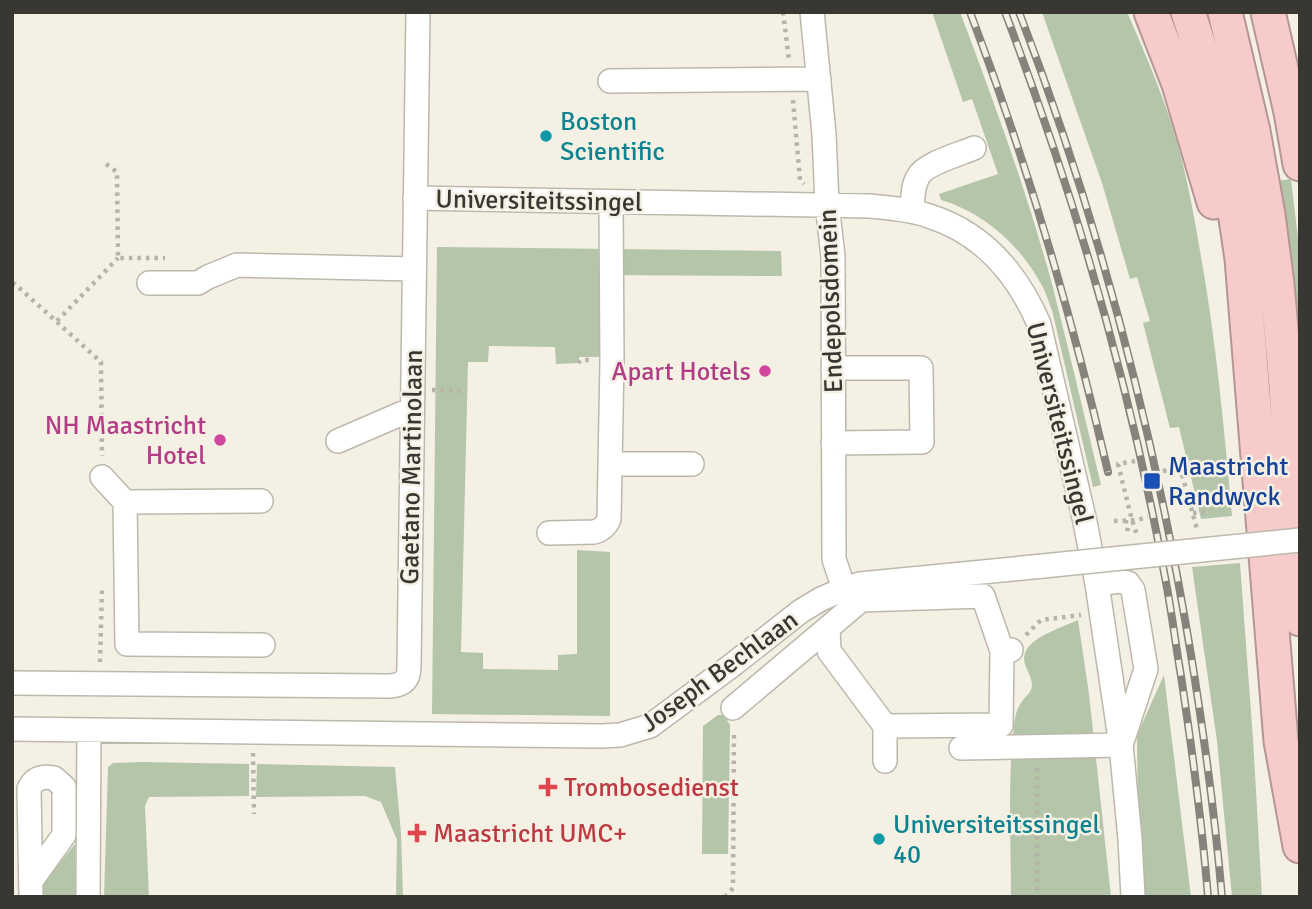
<svg xmlns="http://www.w3.org/2000/svg" width="1312" height="909" font-family="Signika,sans-serif">
  <style>
    .green { fill: #b4c5aa }
    .lines { fill: none; stroke-linecap: round; stroke-linejoin: round }
    .minor-casing { stroke: #bcb8ac; stroke-width: 26 }
    .highway-casing { stroke: #b49795; stroke-width: 37 }
    .path { stroke: #b6b3a9; stroke-width: 4.5; stroke-dasharray: 3.5 5; stroke-linecap: butt }
    .minor { stroke: #fff; stroke-width: 23 }
    .highway { stroke: #f6cbca; stroke-width: 33 }
    .rail-casing { stroke: #85837b; stroke-width: 8 }
    .rail { stroke: #f4f0e4; stroke-width: 5; stroke-dasharray: 16; stroke-linecap: butt }
    .minor-bridge-casing { stroke: #bcb8ac; stroke-width: 26; stroke-linecap: butt }
    .minor-bridge { stroke: #fff; stroke-width: 23 }
    .culture-dot { fill: #0f9aa8; stroke: #f4f0e4; stroke-width: 2.5 }
    .hotel-dot { fill: #d1479c; stroke: #f4f0e4; stroke-width: 2.5 }
    .transit-dot { fill: #1a4fb4; stroke: #f4f0e4; stroke-width: 2.5 }
    .health-dot { fill: #e0444e; stroke: #f4f0e4; stroke-width: 2.5 }
    .labels { text-anchor: middle; stroke-width: 5; stroke-linejoin: round; paint-order: stroke }
    .culture-label { font-size: 26px; fill: #0d838f; stroke: #f4f0e4; text-anchor: start }
    .street-label { font-size: 26px; fill: #383732; stroke: #f4f0e4 }
    .hotel-label { font-size: 26px; fill: #b23c85; stroke: #f4f0e4; text-anchor: end }
    .transit-label { font-size: 26px; fill: #164399; stroke: #f4f0e4; text-anchor: start }
    .health-label { font-size: 26px; fill: #be3a42; stroke: #f4f0e4; text-anchor: start }
  </style>
  <rect width="100%" height="100%" fill="#f4f0e4"/>
  <path class="green" d="M 932,12 L 960,12 C 994,102 1027,192 1052,284 C 1069,351 1085,418 1101,485 L 1093,487 L 1052,310 C 1048,301 1046,292 1041,284 C 1021,246 983,212 941,200 L 939,194 L 998,174 L 972,99 L 963,102 Z
    M 1042,12 L 1127,12 C 1146,55 1164,97 1177,142 C 1187,177 1194,215 1200,251 C 1216,339 1224,427 1232,516 L 1201,519 L 1179,427 L 1170,428 L 1143,323 L 1150,321 L 1137,277 L 1130,279 L 1102,183 Z
    M 1291,179 L 1300,255 L 1300,360 L 1288,236 L 1277,181 Z
    M 437,247 L 781,251 L 782,276 L 604,275 L 604,357 L 579,357 L 578,363 L 556,364 L 555,347 L 489,346 L 488,362 L 468,362 L 461,652 L 483,653 L 483,669 L 558,670 L 558,655 L 577,654 L 577,550 L 610,552 L 610,716 L 432,714 Z
    M 1240,563 L 1253,739 L 1262,897 L 1232,897 L 1217,741 L 1192,567 Z
    M 1078,620 L 1089,694 L 1111,897 L 1011,897 C 1011,837 1007,777 1015,718 C 1016,713 1018,707 1021,703 C 1025,696 1032,693 1032,685 C 1032,672 1018,663 1027,649 C 1036,635 1063,627 1078,620 Z
    M 1164,675 L 1191,897 L 1139,897 L 1137,735 Z
    M 718,715 L 724,715 L 730,725 L 728,854 L 702,854 L 703,726 Z
    M 143,762 L 249,764 L 249,796 L 149,797 L 145,806 L 149,897 L 104,897 L 108,767 L 113,763 Z
    M 257,764 L 395,767 L 401,833 L 403,897 L 396,897 L 397,840 L 381,802 L 365,796 L 256,797 Z
    M 75,844 L 75,897 L 42,897 L 42,885 Z"/>
  <g class="lines">
    <g class="minor-casing">
      <path id="minor" d="M 812,12 L 824,134 L 827,204 L 833,256 L 834,559 L 844,589
        M 610,81 L 819,79
        M 415,198 L 869,206 C 889,208 910,209 929,216 C 983,233 1017,273 1039,324 L 1085,522 L 1097,584 L 1121,745 L 1130,839 L 1133,897
        M 912,211 C 913,201 912,187 918,177 C 924,164 960,154 974,148
        M 149,283 L 198,283 L 208,277 L 237,265 L 414,269
        M 338,441 L 412,409
        M 833,443 L 922,442 L 921,368 L 835,368 L 833,370
        M 610,464 L 692,464
        M 102,477 L 125,502
        M 261,501 L 125,502 L 127,644 L 263,645
        M 549,533 L 594,532 C 602,530 606,526 609,519 L 612,361 L 611,202
        M 828,628 L 829,651 L 885,726
        M 12,683 L 390,686 C 403,685 409,680 409,666 L 418,12
        M 733,708 L 861,600 L 983,596 L 1002,651
        M 12,729 L 601,736 L 620,735 L 650,726 L 731,666 L 801,611 L 821,599 L 844,589 L 860,584 L 1043,566
        M 961,748 L 1121,745 L 1146,669 L 1133,590 L 1128,583 L 1119,581 L 1097,584
        M 885,761 L 885,726 L 1001,725 L 1002,651 L 1011,650
        M 31,881 L 64,835 L 64,787 L 54,778 C 43,776 34,778 29,789 L 31,897
        M 88,897 L 89,730"/>
    </g>
    <g class="highway-casing">
      <path id="highway" d="M 1151,12 L 1179,84 L 1214,202
        M 1188,12 C 1216,92 1230,175 1242,259 L 1281,741 L 1300,846
        M 1225,12 L 1253,131 L 1268,215 L 1277,284 L 1286,385 L 1300,619
        M 1268,12 L 1291,112 L 1300,164"/>
    </g>
    <path class="path" d="M 783,12 L 789,60
      M 793,100 L 800,180 L 804,184
      M 106,164 L 117,172 L 118,258 L 165,258
      M 12,284 L 15,284 L 101,362 L 102,456
      M 57,321 L 118,258
      M 578,363 L 581,360 L 593,360
      M 432,390 L 466,391
      M 1135,461 L 1118,464 L 1132,520 L 1137,535
      M 1163,471 L 1180,467 L 1197,529
      M 1193,513 L 1206,512
      M 1126,520 L 1126,524 L 1128,526 L 1127,536
      M 1114,521 L 1137,520 L 1148,517
      M 1026,635 L 1041,620 L 1081,615
      M 100,662 L 102,590
      M 253,753 L 254,814
      M 1037,768 L 1037,897
      M 725,897 L 733,888 L 734,730"/>
    <use href="#minor" class="minor"/>
    <use href="#highway" class="highway"/>
    <g class="rail-casing">
      <path id="rail" d="M 970,12 C 1027,162 1072,316 1108,472
        M 1005,12 C 1074,194 1129,381 1164,572 C 1171,606 1175,641 1181,676 C 1192,749 1202,823 1208,897
        M 1019,12 C 1099,220 1155,436 1191,655 C 1204,735 1215,816 1222,897"/>
    </g>
    <use href="#rail" class="rail"/>
    <g class="minor-bridge-casing">
      <path id="minor-bridge" d="M 1043,566 L 1300,540"/>
    </g>
    <use href="#minor-bridge" class="minor-bridge"/>
  </g>
  <g class="culture-dot">
    <circle cx="546" cy="136" r="7"/>
    <circle cx="879" cy="839" r="7"/>
  </g>
  <g class="hotel-dot">
    <circle cx="765" cy="371" r="7"/>
    <circle cx="220" cy="440" r="7"/>
  </g>
  <rect class="transit-dot" x="1143" y="472" width="18" height="18" rx="3.5"/>
  <g class="health-dot">
    <path d="M544.5 776.5h7v7h7v7h-7v7h-7v-7h-7v-7h7z"/>
    <path d="M413.5 822.5h7v7h7v7h-7v7h-7v-7h-7v-7h7z"/>
  </g>
  <g class="labels">
    <g class="culture-label">
      <text x="560" y="130">Boston<tspan x="560" dy="30">Scientific</tspan></text>
      <text x="893" y="833">Universiteitssingel<tspan x="893" dy="30">40</tspan></text>
    </g>
    <g class="street-label">
      <text transform="translate(539 200) rotate(1)" y="9">Universiteitssingel</text>
      <text transform="translate(830 301) rotate(-92)" y="9">Endepolsdomein</text>
      <text transform="translate(1060 423) rotate(76)" y="9">Universiteitssingel</text>
      <text transform="translate(411 467) rotate(-89)" y="9">Gaetano Martinolaan</text>
      <text transform="translate(719 671) rotate(-36)" y="9">Joseph Bechlaan</text>
    </g>
    <g class="hotel-label">
      <text x="751" y="380">Apart Hotels</text>
      <text x="206" y="434">NH Maastricht<tspan x="206" dy="30">Hotel</tspan></text>
    </g>
    <g class="transit-label">
      <text x="1168" y="475">Maastricht<tspan x="1168" dy="30">Randwyck</tspan></text>
    </g>
    <g class="health-label">
      <text x="564" y="796">Trombosedienst</text>
      <text x="433" y="842">Maastricht UMC+</text>
    </g>
  </g>
  <rect width="1312" height="909" fill="none" stroke="#383732" stroke-width="28"/>
</svg>
